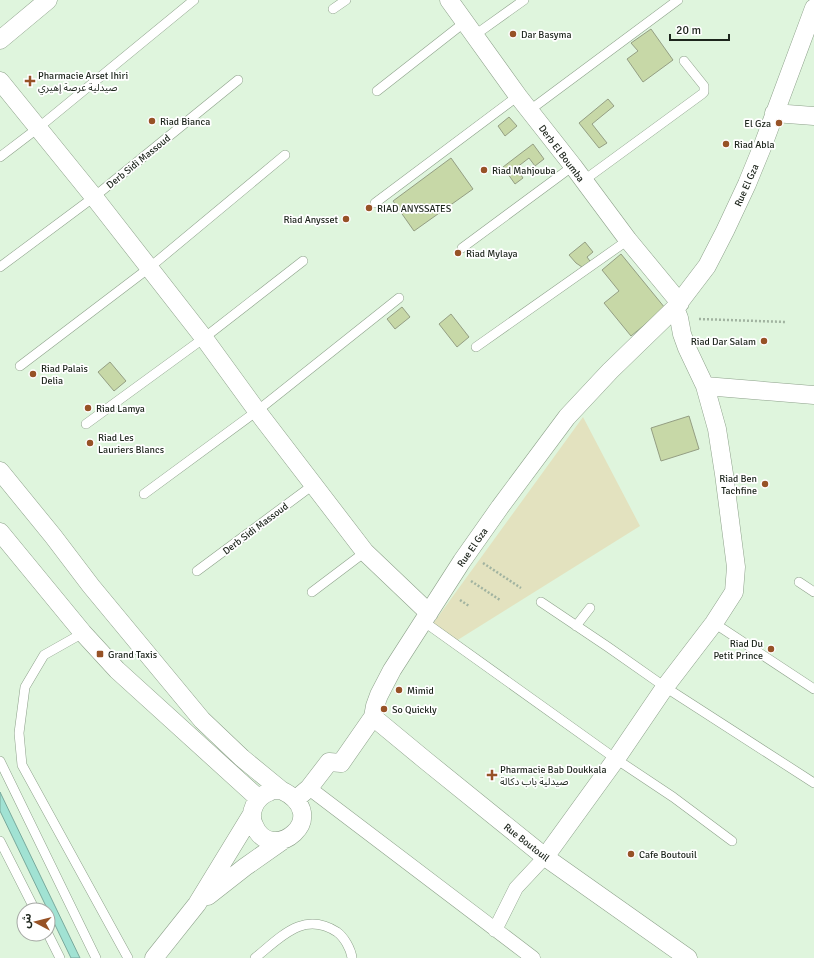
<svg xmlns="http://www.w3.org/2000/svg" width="814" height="958" font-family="Signika,'Noto Sans Arabic',sans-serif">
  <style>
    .green { fill: #e3e2bf }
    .water { fill: #a1e2d3; stroke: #79a99c }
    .building { fill: #c7d8a7; stroke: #949e83 }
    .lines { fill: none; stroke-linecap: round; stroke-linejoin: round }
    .service-casing { stroke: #8da18a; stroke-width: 10 }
    .pedestrian-casing { stroke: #8da18a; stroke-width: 15 }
    .minor-casing { stroke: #8da18a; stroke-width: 19 }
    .path { stroke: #a1b3a0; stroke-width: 2.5; stroke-dasharray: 2 2; stroke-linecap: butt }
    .service { stroke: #fff; stroke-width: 9 }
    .pedestrian { stroke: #fff; stroke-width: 14 }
    .minor { stroke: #fff; stroke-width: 18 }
    .poi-dot { fill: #975226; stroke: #fff; stroke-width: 1.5 }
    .labels { text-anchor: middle; stroke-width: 3.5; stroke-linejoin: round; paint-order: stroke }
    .poi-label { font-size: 10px; fill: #1d251c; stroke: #fff; text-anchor: start }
    .street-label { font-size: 10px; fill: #1d251c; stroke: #fff }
  </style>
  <rect width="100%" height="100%" fill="#dff5dd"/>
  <path class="green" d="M 583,417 L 640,526 L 456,641 L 432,625 Z"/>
  <path class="water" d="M 0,792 L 80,958 L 71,958 L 0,811 Z"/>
  <path class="building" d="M 651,29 L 673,60 L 643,82 L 627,59 L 638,51 L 631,43 Z
    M 608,99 L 614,106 L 592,124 L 607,143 L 599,148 L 579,123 Z
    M 509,117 L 517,126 L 505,136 L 498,126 Z
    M 533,144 L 544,159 L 535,166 L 529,158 L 516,168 L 523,178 L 515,184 L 503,167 Z
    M 451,158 L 473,189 L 414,231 L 393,201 Z
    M 585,242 L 593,252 L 587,257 L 592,264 L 585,269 L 576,263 L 569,255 Z
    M 621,254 L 665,308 L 631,336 L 604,303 L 619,291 L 602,270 Z
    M 402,307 L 410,317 L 395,329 L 387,319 Z
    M 451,314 L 469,337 L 457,347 L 439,324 Z
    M 110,362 L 126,381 L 114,391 L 98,372 Z
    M 689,416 L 699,449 L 661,461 L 651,428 Z"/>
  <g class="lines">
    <g class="service-casing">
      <path id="service" d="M 333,9 L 346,0
        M 475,35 L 524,0
        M 377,91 L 465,22
        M 530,110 L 678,0
        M 0,157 L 38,128 L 194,0
        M 583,181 L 702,94 L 704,92 L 704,86 L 684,61
        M 375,203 L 518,96
        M 462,248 L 573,166
        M 0,267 L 94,197 L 238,80
        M 476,347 L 628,240
        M 20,366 L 149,268 L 285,155
        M 86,424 L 204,338 L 303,261
        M 144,494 L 257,411 L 399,298
        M 197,571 L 313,485
        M 799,582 L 814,592
        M 312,592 L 365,552
        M 541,602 L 608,647 L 665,687 L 814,783
        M 423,621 L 616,759 L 673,797 L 732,841
        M 714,623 L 814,689
        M 576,626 L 590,608
        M 83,633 L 44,655 L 25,687 L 19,733 L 22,765 L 128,958
        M 0,761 L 96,958
        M 0,841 L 35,910
        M 48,934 L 60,958
        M 255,958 C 280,938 303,910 337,932 C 344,937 351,949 352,958"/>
    </g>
    <g class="pedestrian-casing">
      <path id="pedestrian" d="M 309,788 L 533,958
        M 495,930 L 516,888 L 545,857"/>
    </g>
    <g class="minor-casing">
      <path id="minor" d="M 449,0 L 518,96 L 573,166 L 628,240 L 680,303
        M 0,40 L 48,0
        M 0,81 L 94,197 L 204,338 L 257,411 L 365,552 L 429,613
        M 774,113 L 814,116
        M 705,386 L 814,395
        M 0,471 L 53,536 L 91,586 L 202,720 L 242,758 L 281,790
        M 0,532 L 83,633 L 117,670 L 258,798
        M 373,717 L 425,760 L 545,857 L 688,958
        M 281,790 C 335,816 271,867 254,825 C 248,812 256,797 269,792 C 272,790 277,790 281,790 Z
        M 296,799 L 309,788 L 329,762 L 341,763 L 373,717 L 375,706 L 379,695 L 392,670 L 462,561 L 500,507 L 567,417 L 610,371 L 675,308 L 707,266 L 725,231 L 747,184 L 763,145 L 814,8
        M 545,857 L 616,759 L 665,687 L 714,623 L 734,592 L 736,567 L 724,474 L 717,429 L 705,386 L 687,348 L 682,334 L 679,318 L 675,308
        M 208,896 L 245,867 L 285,839
        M 154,958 L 197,904 L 252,814"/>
    </g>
    <path class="path" d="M 699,319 L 786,322
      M 483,563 L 521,588
      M 471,581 L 500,600
      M 460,600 L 469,606"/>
    <use href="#service" class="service"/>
    <use href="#pedestrian" class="pedestrian"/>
    <use href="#minor" class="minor"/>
  </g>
  <g class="poi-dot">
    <circle cx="513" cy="34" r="4"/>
    <path d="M28 75h4v4h4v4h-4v4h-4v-4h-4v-4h4z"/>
    <circle cx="152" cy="121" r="4"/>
    <circle cx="779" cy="123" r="4"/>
    <circle cx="726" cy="144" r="4"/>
    <circle cx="484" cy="170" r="4"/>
    <circle cx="369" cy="208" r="4"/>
    <circle cx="346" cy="219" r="4"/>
    <circle cx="458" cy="253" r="4"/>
    <circle cx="764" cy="341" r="4"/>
    <circle cx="33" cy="374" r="4"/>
    <circle cx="88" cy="408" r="4"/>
    <circle cx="90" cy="443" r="4"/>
    <circle cx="765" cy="484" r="4"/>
    <circle cx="771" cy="649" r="4"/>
    <rect x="96" y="650" width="8" height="8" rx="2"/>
    <circle cx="399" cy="690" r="4"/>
    <circle cx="384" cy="709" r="4"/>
    <path d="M490 769h4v4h4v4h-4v4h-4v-4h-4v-4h4z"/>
    <circle cx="631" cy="854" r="4"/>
  </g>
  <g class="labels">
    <g class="poi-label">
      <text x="521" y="38">Dar Basyma</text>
      <text x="38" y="79">Pharmacie Arset Ihiri<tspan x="38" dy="12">صيدلية عرصة إهيري</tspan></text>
      <text x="160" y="125">Riad Bianca</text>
      <text x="771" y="127" text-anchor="end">El Gza</text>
      <text x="734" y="148">Riad Abla</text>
      <text x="492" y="174">Riad Mahjouba</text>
      <text x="377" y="212">RIAD ANYSSATES</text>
      <text x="338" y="223" text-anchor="end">Riad Anysset</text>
      <text x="466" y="257">Riad Mylaya</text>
      <text x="756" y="345" text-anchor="end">Riad Dar Salam</text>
      <text x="41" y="372">Riad Palais<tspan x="41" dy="12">Delia</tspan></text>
      <text x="96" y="412">Riad Lamya</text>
      <text x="98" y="441">Riad Les<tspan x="98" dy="12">Lauriers Blancs</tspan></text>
      <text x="757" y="482" text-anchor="end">Riad Ben<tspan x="757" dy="12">Tachfine</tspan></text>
      <text x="763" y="647" text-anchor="end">Riad Du<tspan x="763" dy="12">Petit Prince</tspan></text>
      <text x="108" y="658">Grand Taxis</text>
      <text x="407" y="694">Mimid</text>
      <text x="392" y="713">So Quickly</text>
      <text x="500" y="773">Pharmacie Bab Doukkala<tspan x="500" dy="12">صيدلية باب دكالة</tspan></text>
      <text x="639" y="858">Cafe Boutouil</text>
    </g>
    <g class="street-label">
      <text transform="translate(562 153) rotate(53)" y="4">Derb El Boumba</text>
      <text transform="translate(138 161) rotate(-39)" y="4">Derb Sidi Massoud</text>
      <text transform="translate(746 185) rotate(-66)" y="4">Rue El Gza</text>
      <text transform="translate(255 528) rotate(-37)" y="4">Derb Sidi Massoud</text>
      <text transform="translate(472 547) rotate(-55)" y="4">Rue El Gza</text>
      <text transform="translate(527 842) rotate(38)" y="4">Rue Boutouil</text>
    </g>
  </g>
  <g transform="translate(36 922) rotate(277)"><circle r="19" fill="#ffffff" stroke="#a5a8a4"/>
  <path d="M0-3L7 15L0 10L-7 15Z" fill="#975226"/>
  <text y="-6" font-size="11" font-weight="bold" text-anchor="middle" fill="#1d251c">ش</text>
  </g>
  <path d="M670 34v6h59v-6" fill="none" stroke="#1d251c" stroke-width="2"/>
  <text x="676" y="34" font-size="12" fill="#1d251c" stroke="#ffffff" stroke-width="3" paint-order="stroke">20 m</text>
</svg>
